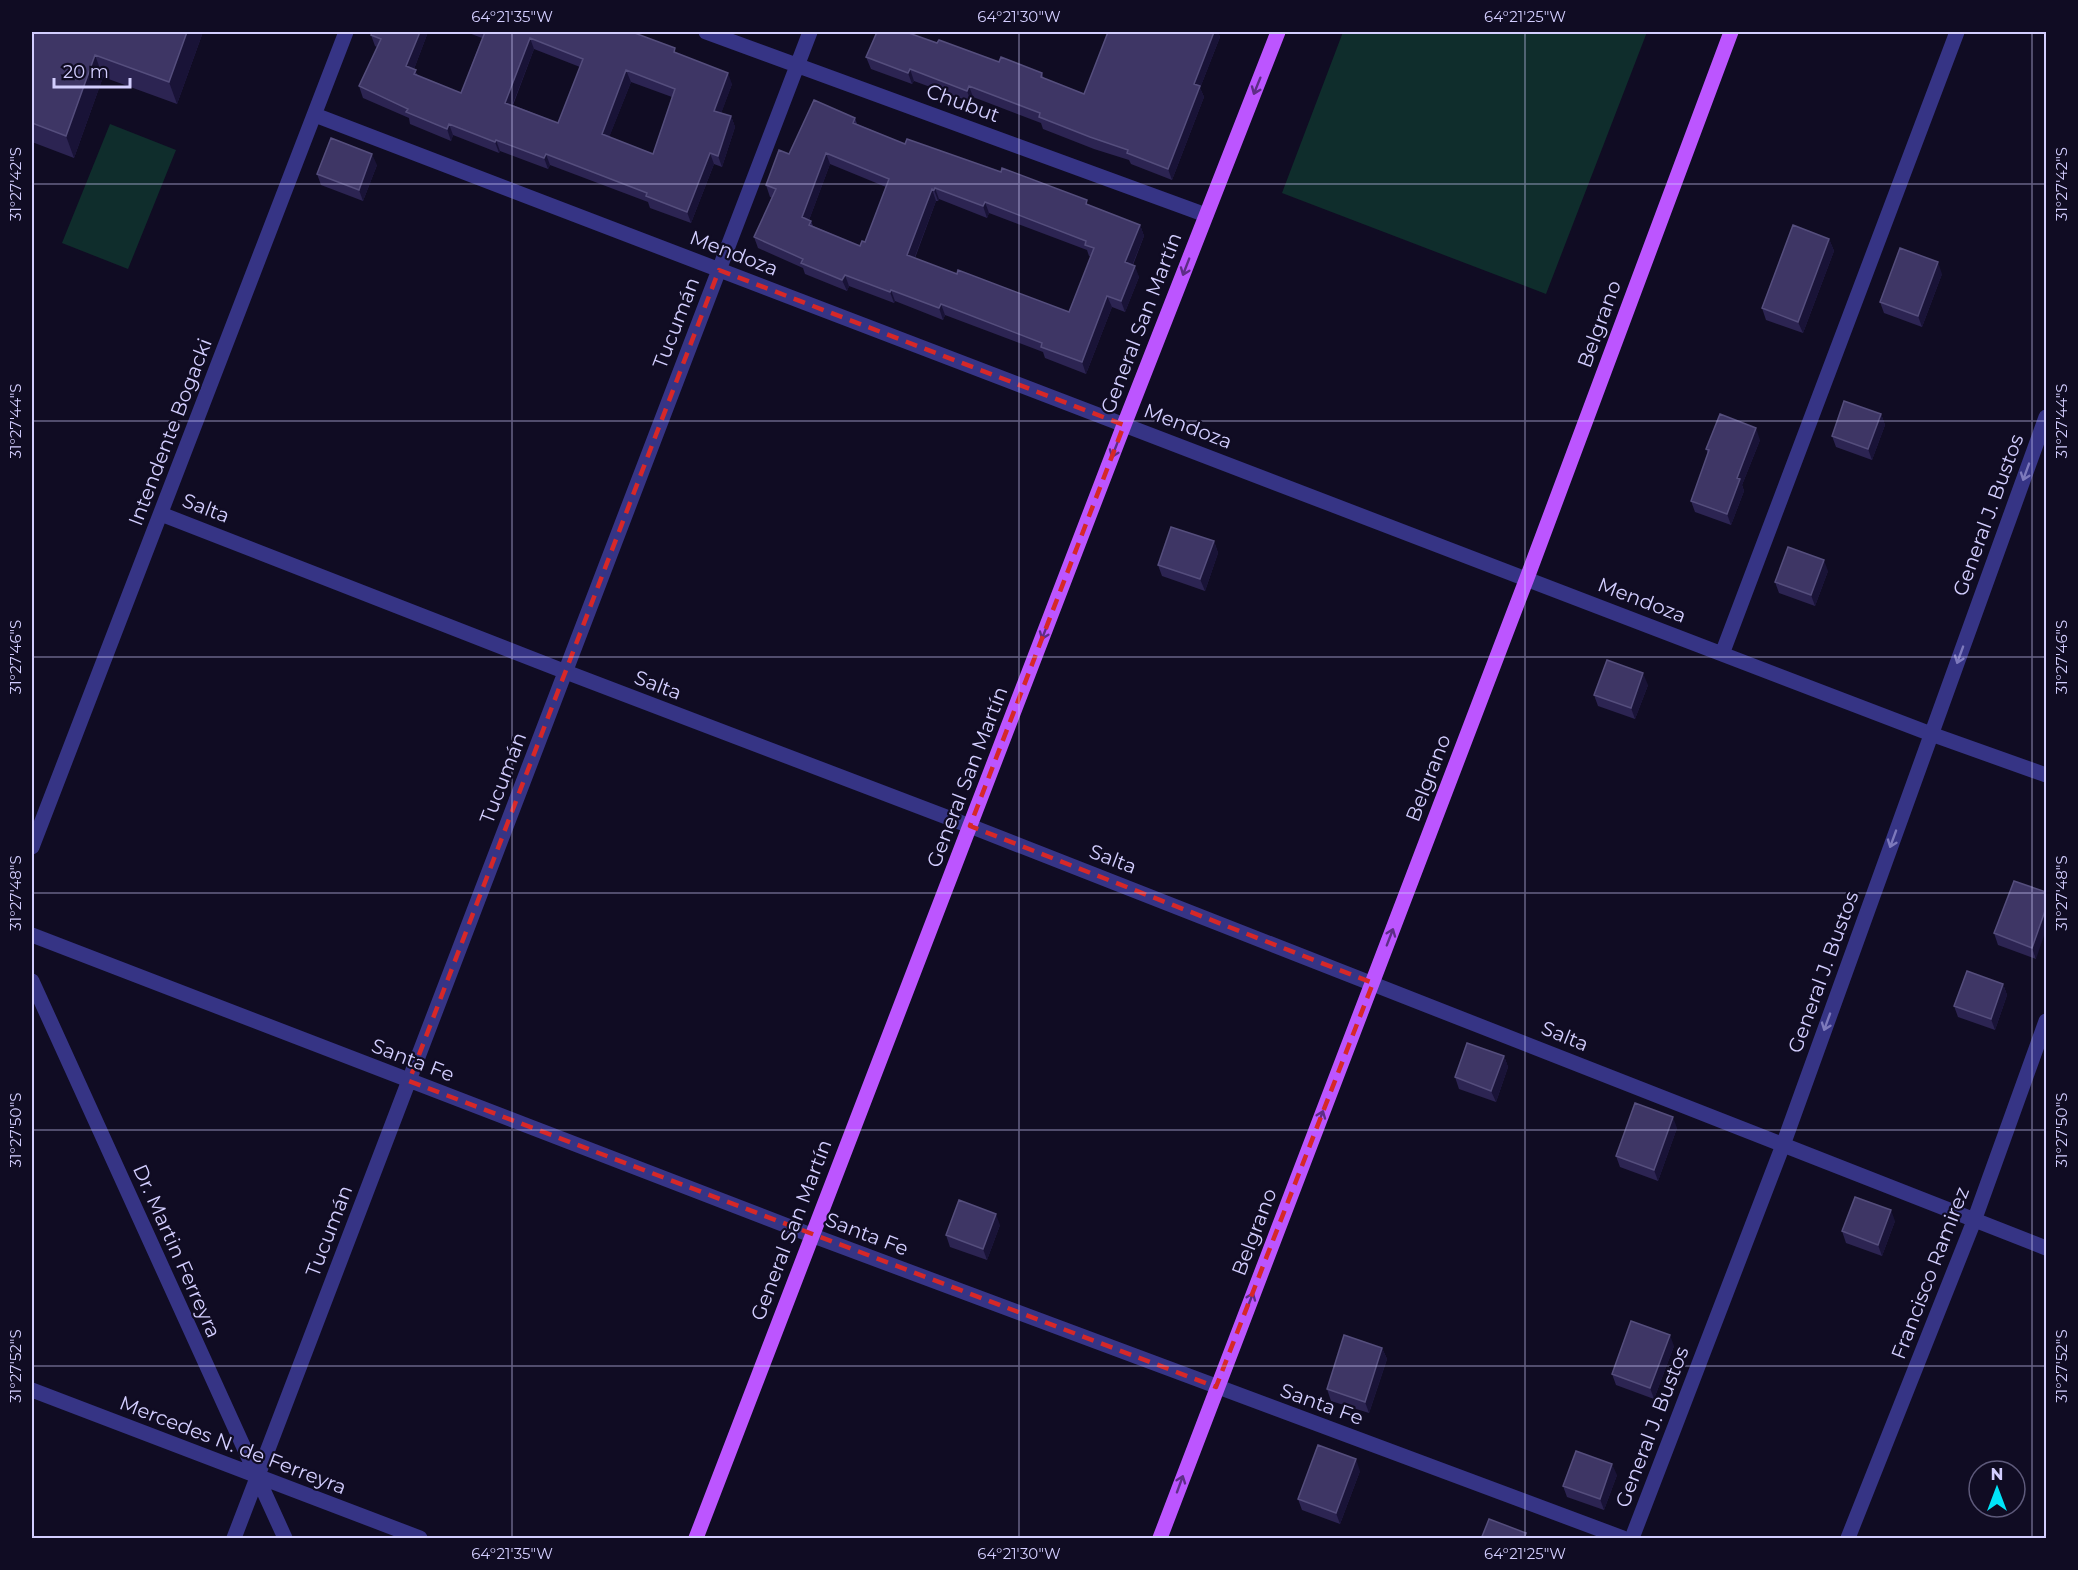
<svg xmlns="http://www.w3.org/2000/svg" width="2078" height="1570" font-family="Montserrat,sans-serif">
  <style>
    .green { fill: #0f2d2c }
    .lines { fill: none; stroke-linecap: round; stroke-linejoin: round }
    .minor { stroke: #363485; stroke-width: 15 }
    .major { stroke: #bc55ff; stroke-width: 15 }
    .wall { fill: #2c2452; fill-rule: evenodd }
    .shaded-wall { fill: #191337 }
    .building { fill: #3e3665; stroke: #554e7d; stroke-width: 1.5; fill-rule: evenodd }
    .oneway { stroke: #5d2d86 }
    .oneway2 { stroke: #7d79bc }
    .marked { fill: none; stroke: #d62828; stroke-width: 4.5; stroke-dasharray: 12 8; stroke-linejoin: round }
    .ticks { fill: none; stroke: #d3ceff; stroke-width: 1.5; stroke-opacity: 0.45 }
    .labels { text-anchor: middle; stroke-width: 4.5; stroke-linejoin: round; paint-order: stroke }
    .street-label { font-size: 20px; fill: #d3ceff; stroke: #100c23 }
    .neatline { fill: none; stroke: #d3ceff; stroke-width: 2 }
    .ticks-label { font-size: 15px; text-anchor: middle; fill: #d3ceff }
  </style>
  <rect width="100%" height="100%" fill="#100c23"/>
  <path class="green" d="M 1343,32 L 1647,32 L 1546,294 L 1282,193 Z
    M 110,124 L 176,150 L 128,269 L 62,243 Z"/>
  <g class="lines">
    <path class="minor" d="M 706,32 L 1206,215
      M 315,115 L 1722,654 L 1931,734 L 2046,775
      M 161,514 L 566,672 L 970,826 L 2046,1248
      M 1722,654 L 1957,32
      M 32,847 L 346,32
      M 32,935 L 811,1235 L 1623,1538
      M 32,981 L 285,1538
      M 32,1390 L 420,1538
      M 234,1538 L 810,32
      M 1632,1538 L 1783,1145 L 2046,417
      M 1848,1538 L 1974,1221 L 2046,1021"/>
    <path class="major" d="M 696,1538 L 1124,425 L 1278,32
      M 1160,1538 L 1527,578 L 1731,32"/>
  </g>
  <path class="wall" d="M 32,32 L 203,32 L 177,104 L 103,77 L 74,158 L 32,142 Z
    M 428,32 L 414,69 L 418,76 L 461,93 L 482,38 L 466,32 L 632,32 L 677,53 L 732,84 L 721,113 L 731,116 L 735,127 L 722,167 L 714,164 L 691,223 L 650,208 L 648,202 L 550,165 L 548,169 L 500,151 L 499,153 L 453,135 L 451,141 L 410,124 L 409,118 L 363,98 L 359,86 L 377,47 L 375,46 L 371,35 ZM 534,49 L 580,67 L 558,123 L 513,105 ZM 631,82 L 672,97 L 653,154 L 609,137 Z
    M 1108,32 L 1218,32 L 1220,37 L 1200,88 L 1204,97 L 1172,180 L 1131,164 L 1129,160 L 1094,149 L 1043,129 L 1041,123 L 973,97 L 971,102 L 914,81 L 912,84 L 871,69 L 866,57 L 937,43 L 999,62 L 1042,73 L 1044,79 L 1084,94 Z
    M 855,118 L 857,124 L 905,144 L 1089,205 L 1140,225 L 1144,236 L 1133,265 L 1139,277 L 1125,312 L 1112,307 L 1086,374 L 1045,358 L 1043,352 L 945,315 L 943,320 L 895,301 L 894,303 L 849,286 L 847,291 L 805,274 L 803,268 L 758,248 L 754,237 L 773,198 L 770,197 L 766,185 L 789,154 ZM 830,164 L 886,187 L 865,242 L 860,246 L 813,226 L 811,221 L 809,220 ZM 939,199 L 987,218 L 989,213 L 1087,250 L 1089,256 L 1091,257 L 1069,312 L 957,274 L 915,258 L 936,201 L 938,201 Z
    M 377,165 L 363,201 L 321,185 L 317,174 Z
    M 1829,239 L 1834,251 L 1803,333 L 1766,320 L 1762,308 Z
    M 1942,274 L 1922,327 L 1884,313 L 1880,302 Z
    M 1881,414 L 1885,425 L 1872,460 L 1836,447 L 1832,436 Z
    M 1760,440 L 1742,485 L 1744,491 L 1731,525 L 1695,512 L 1691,501 L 1708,454 L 1706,449 Z
    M 1214,541 L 1218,553 L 1205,591 L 1162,576 L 1158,565 Z
    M 1828,571 L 1815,606 L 1779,593 L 1775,582 Z
    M 1648,685 L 1635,719 L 1598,706 L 1594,695 Z
    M 2014,881 L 2036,959 L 1998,945 L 1994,933 Z
    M 2003,984 L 2007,995 L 1995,1030 L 1958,1017 L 1954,1006 Z
    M 1504,1056 L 1508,1067 L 1496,1102 L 1459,1089 L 1455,1077 Z
    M 1677,1128 L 1658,1181 L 1620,1167 L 1616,1156 Z
    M 1895,1221 L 1882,1256 L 1846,1243 L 1842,1231 Z
    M 1000,1225 L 987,1260 L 950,1247 L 946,1235 Z
    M 1674,1346 L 1654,1399 L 1616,1385 L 1612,1374 Z
    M 1382,1348 L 1387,1359 L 1369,1413 L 1331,1401 L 1327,1389 Z
    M 1360,1471 L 1340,1524 L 1302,1510 L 1298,1499 Z
    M 1617,1475 L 1604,1510 L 1567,1497 L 1563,1486 Z"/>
  <path class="shaded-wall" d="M 187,32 L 203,32 L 177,104 L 169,82 Z
    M 420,32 L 428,32 L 411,77 L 406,66 Z
    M 1214,32 L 1218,32 L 1220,37 L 1200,88 L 1204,97 L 1172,180 L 1168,169 L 1194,84 Z
    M 530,38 L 534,49 L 509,114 L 505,103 Z
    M 95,55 L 103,77 L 74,158 L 66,136 Z
    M 910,69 L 914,81 L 912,84 L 908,73 Z
    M 626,70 L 631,82 L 606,145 L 602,134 Z
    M 728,73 L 732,84 L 718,122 L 714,111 Z
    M 969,86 L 973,97 L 971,102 L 967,91 Z
    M 731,116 L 735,127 L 722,167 L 718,156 Z
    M 449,124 L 453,135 L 451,141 L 447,129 Z
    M 496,140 L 500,151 L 499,153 L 495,142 Z
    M 710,153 L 714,164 L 691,223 L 687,212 Z
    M 826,153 L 830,164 L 806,228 L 802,217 Z
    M 372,154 L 377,165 L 363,201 L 359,190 Z
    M 546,154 L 550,165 L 548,169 L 544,158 Z
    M 935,188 L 939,199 L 938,201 L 934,190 Z
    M 932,189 L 936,201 L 911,267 L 907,255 Z
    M 985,202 L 989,213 L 987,218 L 983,206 Z
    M 1140,225 L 1144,236 L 1129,273 L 1125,262 Z
    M 1829,239 L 1834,251 L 1803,333 L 1798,322 Z
    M 1938,262 L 1942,274 L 1922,327 L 1918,316 Z
    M 1135,266 L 1139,277 L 1125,312 L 1121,301 Z
    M 845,275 L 849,286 L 847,291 L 842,280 Z
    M 891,290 L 895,301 L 894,303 L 890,292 Z
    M 1107,296 L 1112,307 L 1086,374 L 1082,362 Z
    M 941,304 L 945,315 L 943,320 L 939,308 Z
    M 1881,414 L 1885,425 L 1872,460 L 1868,449 Z
    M 1756,428 L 1760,440 L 1742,485 L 1744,491 L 1731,525 L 1727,514 L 1737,478 Z
    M 1214,541 L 1218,553 L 1205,591 L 1200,579 Z
    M 1824,560 L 1828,571 L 1815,606 L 1811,595 Z
    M 1643,673 L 1648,685 L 1635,719 L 1631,708 Z
    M 2046,908 L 2046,930 L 2036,959 L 2032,948 Z
    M 2003,984 L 2007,995 L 1995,1030 L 1991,1019 Z
    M 1504,1056 L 1508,1067 L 1496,1102 L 1491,1091 Z
    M 1673,1117 L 1677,1128 L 1658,1181 L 1654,1170 Z
    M 1891,1210 L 1895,1221 L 1882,1256 L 1878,1245 Z
    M 996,1214 L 1000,1225 L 987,1260 L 983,1249 Z
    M 1670,1335 L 1674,1346 L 1654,1399 L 1650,1388 Z
    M 1382,1348 L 1387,1359 L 1369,1413 L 1365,1402 Z
    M 1356,1459 L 1360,1471 L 1340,1524 L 1336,1513 Z
    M 1612,1464 L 1617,1475 L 1604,1510 L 1600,1499 Z"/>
  <path class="building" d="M 32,32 L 187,32 L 169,82 L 95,55 L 66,136 L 32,123 Z
    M 372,32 L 420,32 L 406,66 L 416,70 L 414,74 L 461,93 L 485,32 L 632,32 L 675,48 L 674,52 L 728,73 L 714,111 L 731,116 L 718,156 L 710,153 L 687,212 L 646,196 L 647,193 L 546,154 L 544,158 L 496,140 L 495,142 L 449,124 L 447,129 L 406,112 L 408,109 L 359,86 L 381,39 L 371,35 ZM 530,38 L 583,59 L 558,123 L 505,103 ZM 626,70 L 675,89 L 653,154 L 602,134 Z
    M 877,32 L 906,32 L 937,43 L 939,40 L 999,62 L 1001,57 L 1042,73 L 1041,77 L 1084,94 L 1108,32 L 1214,32 L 1194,84 L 1200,86 L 1168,169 L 1127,153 L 1128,150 L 1090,137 L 1039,117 L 1040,113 L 969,86 L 967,91 L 910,69 L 908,73 L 866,57 Z
    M 814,100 L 855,118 L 853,123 L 905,144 L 907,139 L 1001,172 L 1002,168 L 1087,200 L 1086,204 L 1140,225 L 1125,262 L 1135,266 L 1121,301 L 1107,296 L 1082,362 L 1041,347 L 1042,343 L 941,304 L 939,308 L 891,290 L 890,292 L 845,275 L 842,280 L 801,263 L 803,259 L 754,237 L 776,189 L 766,185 L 779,150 L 789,154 ZM 826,153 L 889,179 L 865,242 L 862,241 L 860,246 L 809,225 L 811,221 L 802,217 ZM 935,188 L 983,206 L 985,202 L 1086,241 L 1085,245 L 1094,248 L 1069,312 L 958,270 L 957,274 L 907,255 L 932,189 L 934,190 Z
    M 331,138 L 372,154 L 359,190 L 317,174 Z
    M 1793,225 L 1829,239 L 1798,322 L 1762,308 Z
    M 1900,248 L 1938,262 L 1918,316 L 1880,302 Z
    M 1844,401 L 1881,414 L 1868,449 L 1832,436 Z
    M 1720,414 L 1756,428 L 1737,478 L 1740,479 L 1727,514 L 1691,501 L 1709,450 L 1706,449 Z
    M 1171,527 L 1214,541 L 1200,579 L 1158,565 Z
    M 1788,547 L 1824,560 L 1811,595 L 1775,582 Z
    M 1607,660 L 1643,673 L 1631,708 L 1594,695 Z
    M 2014,881 L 2046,892 L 2046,908 L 2032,948 L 1994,933 Z
    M 1967,971 L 2003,984 L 1991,1019 L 1954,1006 Z
    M 1467,1043 L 1504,1056 L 1491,1091 L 1455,1077 Z
    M 1635,1103 L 1673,1117 L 1654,1170 L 1616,1156 Z
    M 1855,1197 L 1891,1210 L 1878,1245 L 1842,1231 Z
    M 959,1200 L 996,1214 L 983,1249 L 946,1235 Z
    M 1631,1321 L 1670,1335 L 1650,1388 L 1612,1374 Z
    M 1344,1335 L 1382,1348 L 1365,1402 L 1327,1389 Z
    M 1318,1445 L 1356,1459 L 1336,1513 L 1298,1499 Z
    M 1576,1451 L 1612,1464 L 1600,1499 L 1563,1486 Z
    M 1489,1519 L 1526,1533 L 1524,1539 L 1481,1539 Z"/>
  <defs><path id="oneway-shaft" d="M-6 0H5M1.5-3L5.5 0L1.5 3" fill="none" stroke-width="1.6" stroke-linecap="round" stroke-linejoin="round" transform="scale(1.5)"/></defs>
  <g class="oneway">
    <use href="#oneway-shaft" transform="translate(1257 86) rotate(112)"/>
    <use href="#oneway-shaft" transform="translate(1186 267) rotate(111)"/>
    <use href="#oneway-shaft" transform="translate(1115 449) rotate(111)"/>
    <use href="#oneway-shaft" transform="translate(1045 631) rotate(111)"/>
    <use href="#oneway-shaft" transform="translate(1390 937) rotate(-69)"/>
    <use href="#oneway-shaft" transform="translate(1320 1119) rotate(-69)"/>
    <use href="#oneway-shaft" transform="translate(1250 1301) rotate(-69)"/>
    <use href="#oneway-shaft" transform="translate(1180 1484) rotate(-70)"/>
  </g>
  <g class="oneway2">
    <use href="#oneway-shaft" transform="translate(2026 472) rotate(110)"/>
    <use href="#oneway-shaft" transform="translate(1960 655) rotate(110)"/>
    <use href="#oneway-shaft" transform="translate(1893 839) rotate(110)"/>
    <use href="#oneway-shaft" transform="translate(1827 1022) rotate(110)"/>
  </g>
  <path class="marked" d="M 719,270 L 1124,425 L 970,826 L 1373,983 L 1216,1387 L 409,1081 Z"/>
  <path class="ticks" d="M 512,32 L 512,1538M 1019,32 L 1019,1538M 1525,32 L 1525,1538M 2032,32 L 2032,1538M 32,184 L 2046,184M 32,421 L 2046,421M 32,657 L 2046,657M 32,893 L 2046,893M 32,1130 L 2046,1130M 32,1366 L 2046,1366"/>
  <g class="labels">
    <g class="street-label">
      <text transform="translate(963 103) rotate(20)" y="7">Chubut</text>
      <text transform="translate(734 253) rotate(21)" y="7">Mendoza</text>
      <text transform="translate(676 323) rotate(-69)" y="7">Tucumán</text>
      <text transform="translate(1141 323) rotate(-69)" y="7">General San Martín</text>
      <text transform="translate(1599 324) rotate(-70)" y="7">Belgrano</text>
      <text transform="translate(1188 426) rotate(21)" y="7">Mendoza</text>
      <text transform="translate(170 432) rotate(-69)" y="7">Intendente Bogacki</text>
      <text transform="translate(206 508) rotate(21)" y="7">Salta</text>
      <text transform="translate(1988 515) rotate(-70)" y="7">General J. Bustos</text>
      <text transform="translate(1642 600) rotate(21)" y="7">Mendoza</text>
      <text transform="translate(658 685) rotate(21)" y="7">Salta</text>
      <text transform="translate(967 777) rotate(-69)" y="7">General San Martín</text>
      <text transform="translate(503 778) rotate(-69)" y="7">Tucumán</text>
      <text transform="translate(1428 778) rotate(-69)" y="7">Belgrano</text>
      <text transform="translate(1113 859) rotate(21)" y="7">Salta</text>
      <text transform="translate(1823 972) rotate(-70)" y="7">General J. Bustos</text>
      <text transform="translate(1565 1036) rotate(22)" y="7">Salta</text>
      <text transform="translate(413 1060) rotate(21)" y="7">Santa Fe</text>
      <text transform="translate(791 1230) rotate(-69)" y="7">General San Martín</text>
      <text transform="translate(329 1231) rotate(-69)" y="7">Tucumán</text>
      <text transform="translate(1254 1232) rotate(-69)" y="7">Belgrano</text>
      <text transform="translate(867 1234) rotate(21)" y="7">Santa Fe</text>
      <text transform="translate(177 1251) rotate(66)" y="7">Dr. Martin Ferreyra</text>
      <text transform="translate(1930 1273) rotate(-69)" y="7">Francisco Ramirez</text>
      <text transform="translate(1322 1404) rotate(20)" y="7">Santa Fe</text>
      <text transform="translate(1652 1427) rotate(-69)" y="7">General J. Bustos</text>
      <text transform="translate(233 1445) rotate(21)" y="7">Mercedes N. de Ferreyra</text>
    </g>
  </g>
  <rect width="2078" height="1570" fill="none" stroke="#100c23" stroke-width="66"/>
  <g transform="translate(1997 1489)"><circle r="28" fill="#100c23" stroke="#5e5a7b" stroke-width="1.5"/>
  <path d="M0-4.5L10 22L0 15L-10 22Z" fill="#00e5f9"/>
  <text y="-9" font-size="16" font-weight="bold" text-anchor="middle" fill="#d3ceff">N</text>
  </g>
  <path d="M54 78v9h76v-9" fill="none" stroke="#d3ceff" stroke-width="3"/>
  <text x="63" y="78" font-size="18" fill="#d3ceff" stroke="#100c23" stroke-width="4.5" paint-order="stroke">20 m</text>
  <rect x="33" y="33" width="2012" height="1504" class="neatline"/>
  <g class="ticks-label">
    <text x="512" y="22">64°21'35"W</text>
    <text x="1019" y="22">64°21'30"W</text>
    <text x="1525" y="22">64°21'25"W</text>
    <text transform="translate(16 184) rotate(-90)" y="5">31°27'42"S</text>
    <text transform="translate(2062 184) rotate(-90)" y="5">31°27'42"S</text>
    <text transform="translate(16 421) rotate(-90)" y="5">31°27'44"S</text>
    <text transform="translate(2062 421) rotate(-90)" y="5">31°27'44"S</text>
    <text transform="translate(16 657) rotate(-90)" y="5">31°27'46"S</text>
    <text transform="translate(2062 657) rotate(-90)" y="5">31°27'46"S</text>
    <text transform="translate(16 893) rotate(-90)" y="5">31°27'48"S</text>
    <text transform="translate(2062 893) rotate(-90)" y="5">31°27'48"S</text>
    <text transform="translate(16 1130) rotate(-90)" y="5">31°27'50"S</text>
    <text transform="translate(2062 1130) rotate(-90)" y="5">31°27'50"S</text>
    <text transform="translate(16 1366) rotate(-90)" y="5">31°27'52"S</text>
    <text transform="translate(2062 1366) rotate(-90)" y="5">31°27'52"S</text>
    <text x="512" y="1559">64°21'35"W</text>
    <text x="1019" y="1559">64°21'30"W</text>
    <text x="1525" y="1559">64°21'25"W</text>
  </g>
</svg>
